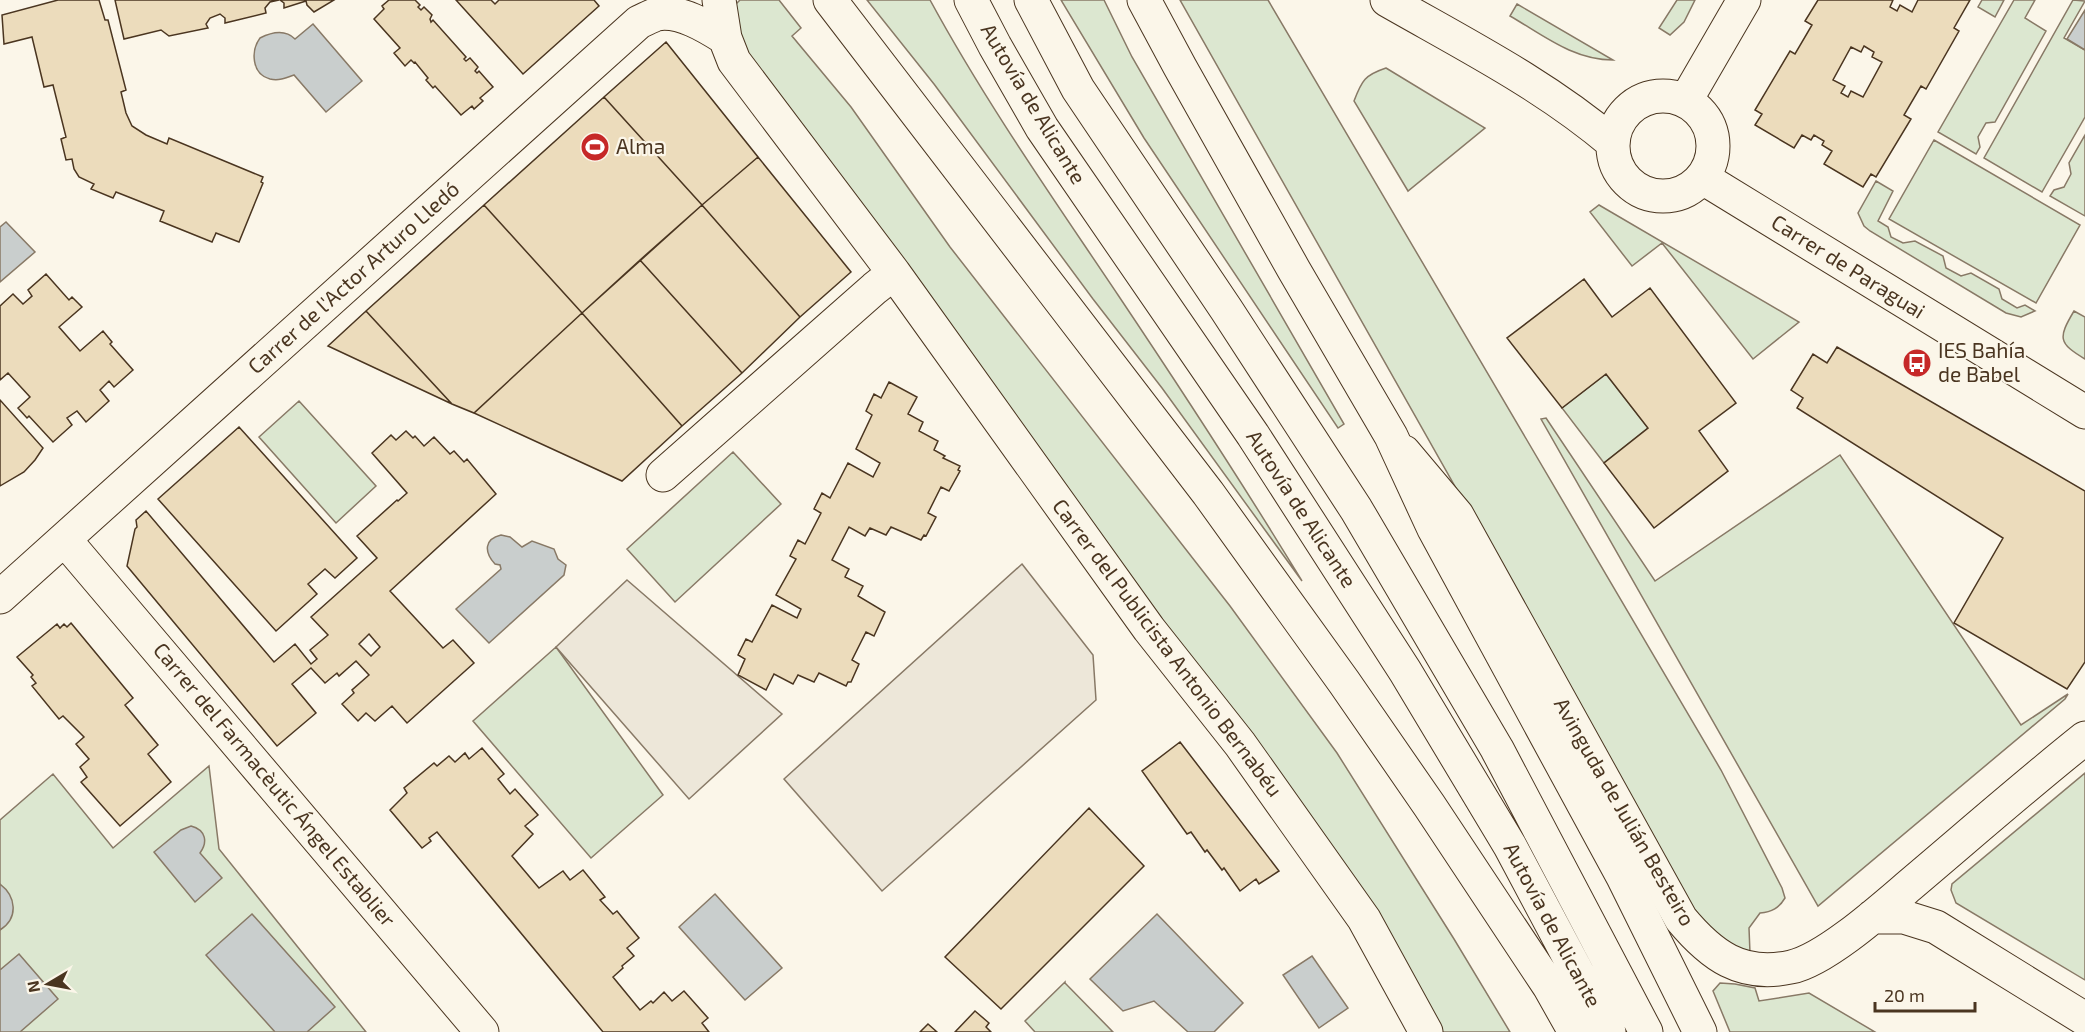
<svg xmlns="http://www.w3.org/2000/svg" width="2085" height="1032" font-family="'Exo 2',sans-serif">
  <style>
    .green { fill: #dce7d0; stroke: #887966; stroke-width: 1.5 }
    .parking { fill: #ede7d9; stroke: #887966; stroke-width: 1.5 }
    .water { fill: #c9cecd; stroke: #887966; stroke-width: 1.5 }
    .building { fill: #ecdcbc; stroke: #4a3520; stroke-width: 1.5; fill-rule: evenodd }
    .lines { fill: none; stroke-linecap: round; stroke-linejoin: round }
    .minor-casing { stroke: #4a3520; stroke-width: 35 }
    .highway-casing { stroke: #4a3520; stroke-width: 35 }
    .minor { stroke: #fbf6e9; stroke-width: 33 }
    .highway { stroke: #fbf6e9; stroke-width: 33 }
    .labels { text-anchor: middle; stroke-width: 4.5; stroke-linejoin: round; paint-order: stroke }
    .street-label { font-size: 21px; fill: #4a3520; stroke: #fbf6e9 }
    .poi-label { font-size: 21px; fill: #4a3520; stroke: #fbf6e9; text-anchor: start }
  </style>
  <rect width="100%" height="100%" fill="#fbf6e9"/>
  <path class="green" d="M 740,0 L 779,0 L 801,28 L 792,36 L 851,107 L 950,247 L 1230,606 L 1337,753 L 1454,939 L 1510,1032 L 1442,1032 L 761,80 L 737,30 L 735,5 Z
    M 867,0 L 930,0 C 986,103 1053,198 1118,295 C 1181,389 1243,484 1302,581 L 1162,388 L 1093,299 L 934,84 Z
    M 1061,0 L 1104,0 L 1132,57 L 1344,424 L 1338,428 L 1144,138 Z
    M 1180,0 L 1268,0 L 1721,770 L 1782,888 L 1785,898 C 1779,908 1772,912 1760,913 L 1749,928 L 1750,953 L 1732,947 L 1701,920 L 1667,867 L 1578,704 Z
    M 1677,0 L 1695,0 L 1684,22 L 1670,35 L 1659,28 Z
    M 1982,0 L 2004,0 L 1995,17 L 1978,7 Z
    M 2014,0 L 2035,0 L 2025,18 L 2046,31 L 1995,122 L 1986,123 L 1978,137 L 1980,147 L 1976,154 L 1938,132 Z
    M 2073,0 L 2085,1 L 2064,38 L 2085,50 L 2085,117 L 2042,192 L 1984,158 Z
    M 1517,4 L 1613,60 C 1573,60 1543,35 1510,16 Z
    M 1386,68 L 1485,128 L 1408,191 L 1354,101 C 1362,80 1365,75 1386,68 Z
    M 2085,135 L 2085,216 L 2050,196 L 2054,190 L 2064,187 L 2071,174 L 2069,163 Z
    M 1934,140 L 2080,225 L 2036,303 L 1889,219 Z
    M 1876,181 L 1893,191 L 1878,221 L 1888,227 L 1891,237 L 1903,243 L 1915,241 L 1943,256 L 1946,268 L 1961,276 L 1971,273 L 1999,289 L 2002,299 L 2017,308 L 2025,305 L 2035,311 L 2021,317 L 2006,313 L 1870,231 L 1864,226 L 1858,213 Z
    M 1599,205 L 1799,322 L 1753,359 L 1662,243 L 1632,266 L 1590,212 Z
    M 2074,311 L 2085,317 L 2085,359 C 2058,343 2058,338 2074,311 Z
    M 1606,374 L 1648,428 L 1604,463 L 1562,408 Z
    M 299,401 L 376,486 L 336,523 L 259,437 Z
    M 1546,418 L 1655,581 L 1840,455 L 2021,725 L 2068,694 L 2065,699 L 1818,906 L 1541,419 Z
    M 733,452 L 781,504 L 675,602 L 627,549 Z
    M 556,647 L 663,795 L 591,858 L 473,721 Z
    M 209,766 L 219,849 L 366,1032 L 0,1032 L 0,820 L 53,774 L 113,848 Z
    M 2085,773 L 2085,980 L 1956,903 L 1951,890 L 1952,884 Z
    M 1065,982 L 1065,983 L 1113,1032 L 1035,1032 L 1025,1021 Z
    M 1720,983 L 1735,984 L 1755,988 L 1759,1001 L 1809,993 L 1875,1032 L 1730,1032 L 1713,991 Z"/>
  <path class="parking" d="M 1022,564 L 1093,655 L 1096,700 L 882,891 L 784,779 Z
    M 627,580 L 782,714 L 689,799 L 556,647 Z"/>
  <path class="water" d="M 2085,10 L 2085,50 L 2067,39 Z
    M 313,24 L 362,81 L 326,112 L 294,75 C 286,78 279,81 270,79 C 251,74 251,50 260,38 C 272,32 285,29 295,39 Z
    M 6,222 L 35,252 L 0,282 L 0,227 Z
    M 501,535 L 510,537 L 522,547 L 532,541 L 554,549 L 558,559 L 566,565 L 564,575 L 489,643 L 456,609 L 501,569 L 500,565 L 495,564 C 484,552 484,539 501,535 Z
    M 191,826 C 206,830 208,842 200,853 L 222,878 L 195,902 L 154,852 L 181,830 Z
    M 0,884 C 16,896 19,918 0,930 Z
    M 715,894 L 782,968 L 745,1000 L 679,927 Z
    M 252,914 L 335,1007 L 307,1032 L 275,1032 L 206,955 Z
    M 1157,914 L 1243,1003 L 1214,1032 L 1188,1032 L 1154,1001 L 1123,1011 L 1090,979 Z
    M 19,954 L 58,999 L 20,1032 L 0,1032 L 0,970 Z
    M 1312,956 L 1348,1008 L 1319,1028 L 1283,975 Z"/>
  <path class="building" d="M 58,0 L 99,0 L 105,20 L 108,20 L 126,90 L 121,92 L 126,113 L 132,126 L 146,135 L 167,144 L 169,138 L 263,177 L 261,182 L 263,183 L 239,242 L 216,233 L 212,242 L 160,221 L 164,211 L 116,192 L 113,198 L 91,189 L 94,184 L 79,177 L 74,169 L 72,159 L 66,160 L 61,139 L 66,137 L 53,85 L 44,87 L 32,37 L 4,44 L 2,15 Z
    M 115,0 L 279,0 L 270,2 L 265,8 L 266,13 L 225,23 L 225,18 L 220,14 L 210,18 L 206,24 L 208,28 L 169,36 L 161,30 L 124,39 Z
    M 280,0 L 334,0 L 314,12 L 307,5 L 306,1 L 284,8 L 284,3 Z
    M 389,0 L 415,0 L 420,5 L 418,7 L 421,10 L 424,7 L 432,15 L 430,19 L 431,22 L 433,20 L 466,57 L 464,59 L 466,61 L 470,58 L 478,67 L 475,71 L 477,73 L 479,71 L 493,87 L 480,98 L 483,101 L 474,109 L 472,106 L 461,115 L 435,86 L 433,88 L 426,80 L 428,78 L 415,62 L 414,63 L 411,60 L 405,66 L 394,53 L 400,48 L 374,19 L 384,9 L 382,6 Z
    M 456,0 L 491,0 L 495,4 L 499,0 L 594,0 L 599,6 L 523,74 Z
    M 1818,0 L 1893,0 L 1890,7 L 1897,11 L 1900,5 L 1912,12 L 1918,0 L 1970,0 L 1954,28 L 1959,31 L 1926,89 L 1921,86 L 1904,115 L 1911,119 L 1876,177 L 1871,174 L 1863,187 L 1824,164 L 1832,151 L 1822,145 L 1824,141 L 1814,135 L 1811,140 L 1802,135 L 1794,148 L 1755,125 L 1762,114 L 1755,110 L 1790,51 L 1795,54 L 1812,25 L 1805,21 ZM 1864,46 L 1874,52 L 1872,57 L 1882,62 L 1863,97 L 1851,91 L 1848,97 L 1841,93 L 1845,86 L 1833,80 L 1851,47 L 1861,52 Z
    M 666,42 L 758,157 L 702,205 L 604,97 Z
    M 604,97 L 702,205 L 582,313 L 484,205 Z
    M 758,157 L 851,272 L 800,317 L 702,205 Z
    M 484,205 L 582,313 L 474,413 L 452,404 L 366,311 Z
    M 702,205 L 800,317 L 742,373 L 640,260 Z
    M 640,260 L 742,373 L 682,426 L 582,313 Z
    M 46,274 L 69,300 L 72,297 L 82,307 L 59,327 L 80,351 L 103,331 L 112,342 L 110,344 L 133,370 L 114,387 L 109,381 L 100,390 L 109,401 L 86,422 L 77,411 L 67,418 L 72,425 L 53,442 L 29,416 L 27,418 L 18,408 L 30,397 L 8,373 L 0,380 L 0,306 L 13,294 L 23,304 L 32,296 L 28,290 Z
    M 1584,279 L 1612,317 L 1650,288 L 1736,403 L 1699,431 L 1728,471 L 1654,528 L 1604,463 L 1648,428 L 1606,374 L 1562,408 L 1507,338 Z
    M 366,311 L 452,404 L 328,346 Z
    M 582,313 L 682,426 L 622,481 L 474,413 Z
    M 1837,347 L 2085,491 L 2085,662 L 2067,689 L 1954,623 L 2003,538 L 1797,408 L 1803,398 L 1791,390 L 1813,354 L 1827,363 Z
    M 889,382 L 917,397 L 908,414 L 923,422 L 919,431 L 938,441 L 934,450 L 945,456 L 943,458 L 960,466 L 958,470 L 960,471 L 949,491 L 941,487 L 928,513 L 936,517 L 926,536 L 924,535 L 921,540 L 891,527 L 886,535 L 870,528 L 865,536 L 849,527 L 832,560 L 849,569 L 845,577 L 863,586 L 858,596 L 885,612 L 874,636 L 866,632 L 852,660 L 859,664 L 851,682 L 848,682 L 846,686 L 819,673 L 814,682 L 798,675 L 793,684 L 774,674 L 766,690 L 738,675 L 745,659 L 738,655 L 746,639 L 752,642 L 772,605 L 797,618 L 801,609 L 776,595 L 796,559 L 790,556 L 798,540 L 805,544 L 821,513 L 814,509 L 822,493 L 830,498 L 848,463 L 873,477 L 880,463 L 856,449 L 872,415 L 866,411 L 874,394 L 881,398 Z
    M 0,400 L 43,448 L 35,460 L 24,472 L 0,486 Z
    M 239,427 L 357,558 L 335,578 L 325,569 L 308,584 L 317,594 L 276,631 L 158,499 Z
    M 406,431 L 413,438 L 415,436 L 424,446 L 434,437 L 450,454 L 454,451 L 464,462 L 467,459 L 496,494 L 390,591 L 443,648 L 453,640 L 474,663 L 407,723 L 392,706 L 375,721 L 366,713 L 358,721 L 342,704 L 354,693 L 352,690 L 369,675 L 356,661 L 339,676 L 337,673 L 325,683 L 311,668 L 292,684 L 316,713 L 277,746 L 127,566 L 135,529 L 137,527 L 136,520 L 146,511 L 274,662 L 295,644 L 311,664 L 317,659 L 310,650 L 328,635 L 311,617 L 377,558 L 357,536 L 397,500 L 398,501 L 407,493 L 372,453 L 391,435 L 396,440 ZM 369,634 L 380,647 L 371,656 L 359,644 Z
    M 71,623 L 133,698 L 125,705 L 158,745 L 148,754 L 171,782 L 120,826 L 81,782 L 87,777 L 80,767 L 89,759 L 76,744 L 84,737 L 63,716 L 59,719 L 32,686 L 36,683 L 31,677 L 33,675 L 17,657 L 57,624 L 60,628 L 64,624 L 67,627 Z
    M 1180,742 L 1279,871 L 1259,884 L 1256,879 L 1240,891 L 1224,868 L 1222,870 L 1207,850 L 1205,852 L 1191,832 L 1187,834 L 1142,771 Z
    M 482,748 L 504,774 L 498,779 L 510,794 L 515,789 L 538,815 L 525,826 L 533,834 L 512,856 L 539,888 L 563,871 L 570,880 L 583,870 L 605,897 L 600,900 L 613,914 L 617,911 L 639,938 L 627,948 L 634,956 L 622,966 L 623,968 L 613,977 L 640,1010 L 651,1001 L 653,1003 L 664,992 L 672,1001 L 684,991 L 708,1018 L 702,1023 L 709,1032 L 603,1032 L 437,832 L 429,838 L 431,841 L 422,848 L 390,810 L 407,793 L 404,788 L 434,763 L 437,766 L 449,756 L 455,762 L 465,753 L 469,759 Z
    M 1089,808 L 1144,866 L 1001,1009 L 945,957 Z
    M 975,1011 L 989,1023 L 986,1027 L 991,1032 L 955,1032 Z
    M 928,1024 L 937,1032 L 920,1032 Z"/>
  <g class="lines">
    <g class="minor-casing">
      <path id="minor" d="M 719,0 L 725,38 L 734,61 L 894,273 L 1149,629 L 1240,744 L 1364,919 L 1426,1032
        M 1387,0 C 1464,44 1545,85 1613,143
        M1613 146a50 50 0 1 1 100 0a50 50 0 1 1-100 0Z
        M 1686,100 L 1744,0
        M 1703,178 L 2085,412
        M 1404,452 L 1457,515 L 1681,919 C 1711,955 1741,978 1791,967 C 1825,960 1882,909 1910,885 C 1968,836 2026,785 2085,738
        M 663,475 L 875,288 L 894,273
        M 65,540 L 482,1032
        M 0,597 L 639,22 C 644,20 651,16 657,14 C 680,10 706,26 725,38
        M 1872,917 L 1904,917 L 1936,927 L 2085,1019"/>
    </g>
    <g class="highway-casing">
      <path id="highway" d="M 830,0 L 1208,493 L 1344,682 L 1429,805 L 1549,986 L 1575,1032
        M 971,0 L 995,46 L 1042,128 L 1253,435 L 1405,671 L 1510,846 L 1609,1032
        M 1031,0 L 1078,89 L 1226,309 L 1356,509 L 1497,749 L 1646,1032
        M 1144,0 L 1180,67 L 1294,270 L 1391,436 L 1434,529 L 1623,877 L 1700,1032"/>
    </g>
    <use href="#minor" class="minor"/>
    <use href="#highway" class="highway"/>
  </g>
  <defs>
    <g id="stadium-disc" transform="scale(1.5)"><circle r="9.5" fill="#c62828" stroke="#fbf6e9"/><path d="M0-5a6.5 5 0 1 0 0 10a6.5 5 0 1 0 0-10ZM-3.5-1.8h7v3.6h-7Z" fill="#fff"/></g>
    <g id="bus-disc" transform="scale(1.5)"><circle r="9.5" fill="#c62828" stroke="#fbf6e9"/><path d="M-5-6H5V4H4V6H2V4H-2V6H-4V4H-5ZM-3.5-4V0h7V-4ZM-3.5 1.2v1.5H-2V1.2ZM2 1.2v1.5H3.5V1.2Z" fill="#fff"/></g>
  </defs>
  <g fill-rule="evenodd">
    <use href="#stadium-disc" x="595" y="147"/>
    <use href="#bus-disc" x="1917" y="363"/>
  </g>
  <g class="labels">
    <g class="street-label">
      <text transform="translate(1033 104) rotate(59)" y="7">Autovía de Alicante</text>
      <text transform="translate(1848 267) rotate(32)" y="7">Carrer de Paraguai</text>
      <text transform="translate(354 278) rotate(-42)" y="7">Carrer de l'Actor Arturo Lledó</text>
      <text transform="translate(1301 509) rotate(57)" y="7">Autovía de Alicante</text>
      <text transform="translate(1167 648) rotate(53)" y="7">Carrer del Publicista Antonio Bernabéu</text>
      <text transform="translate(274 785) rotate(50)" y="7">Carrer del Farmacèutic Ángel Establier</text>
      <text transform="translate(1624 812) rotate(60)" y="7">Avinguda de Julián Besteiro</text>
      <text transform="translate(1552 925) rotate(62)" y="7">Autovía de Alicante</text>
    </g>
    <g class="poi-label">
      <text x="616" y="154">Alma</text>
      <text x="1938" y="358">IES Bahía<tspan x="1938" dy="24">de Babel</tspan></text>
    </g>
  </g>
  <g transform="translate(48 984) rotate(260)" stroke="#fbf6e9" stroke-width="4.5" paint-order="stroke">
  <path d="M0-4.5L10 22L0 15L-10 22Z" fill="#4a3520"/>
  <text y="-9" font-size="16" font-weight="bold" text-anchor="middle" fill="#4a3520">N</text>
  </g>
  <path d="M1875 1002v9h100v-9" fill="none" stroke="#4a3520" stroke-width="3"/>
  <text x="1884" y="1002" font-size="18" fill="#4a3520" stroke="#fbf6e9" stroke-width="4.5" paint-order="stroke">20 m</text>
</svg>
